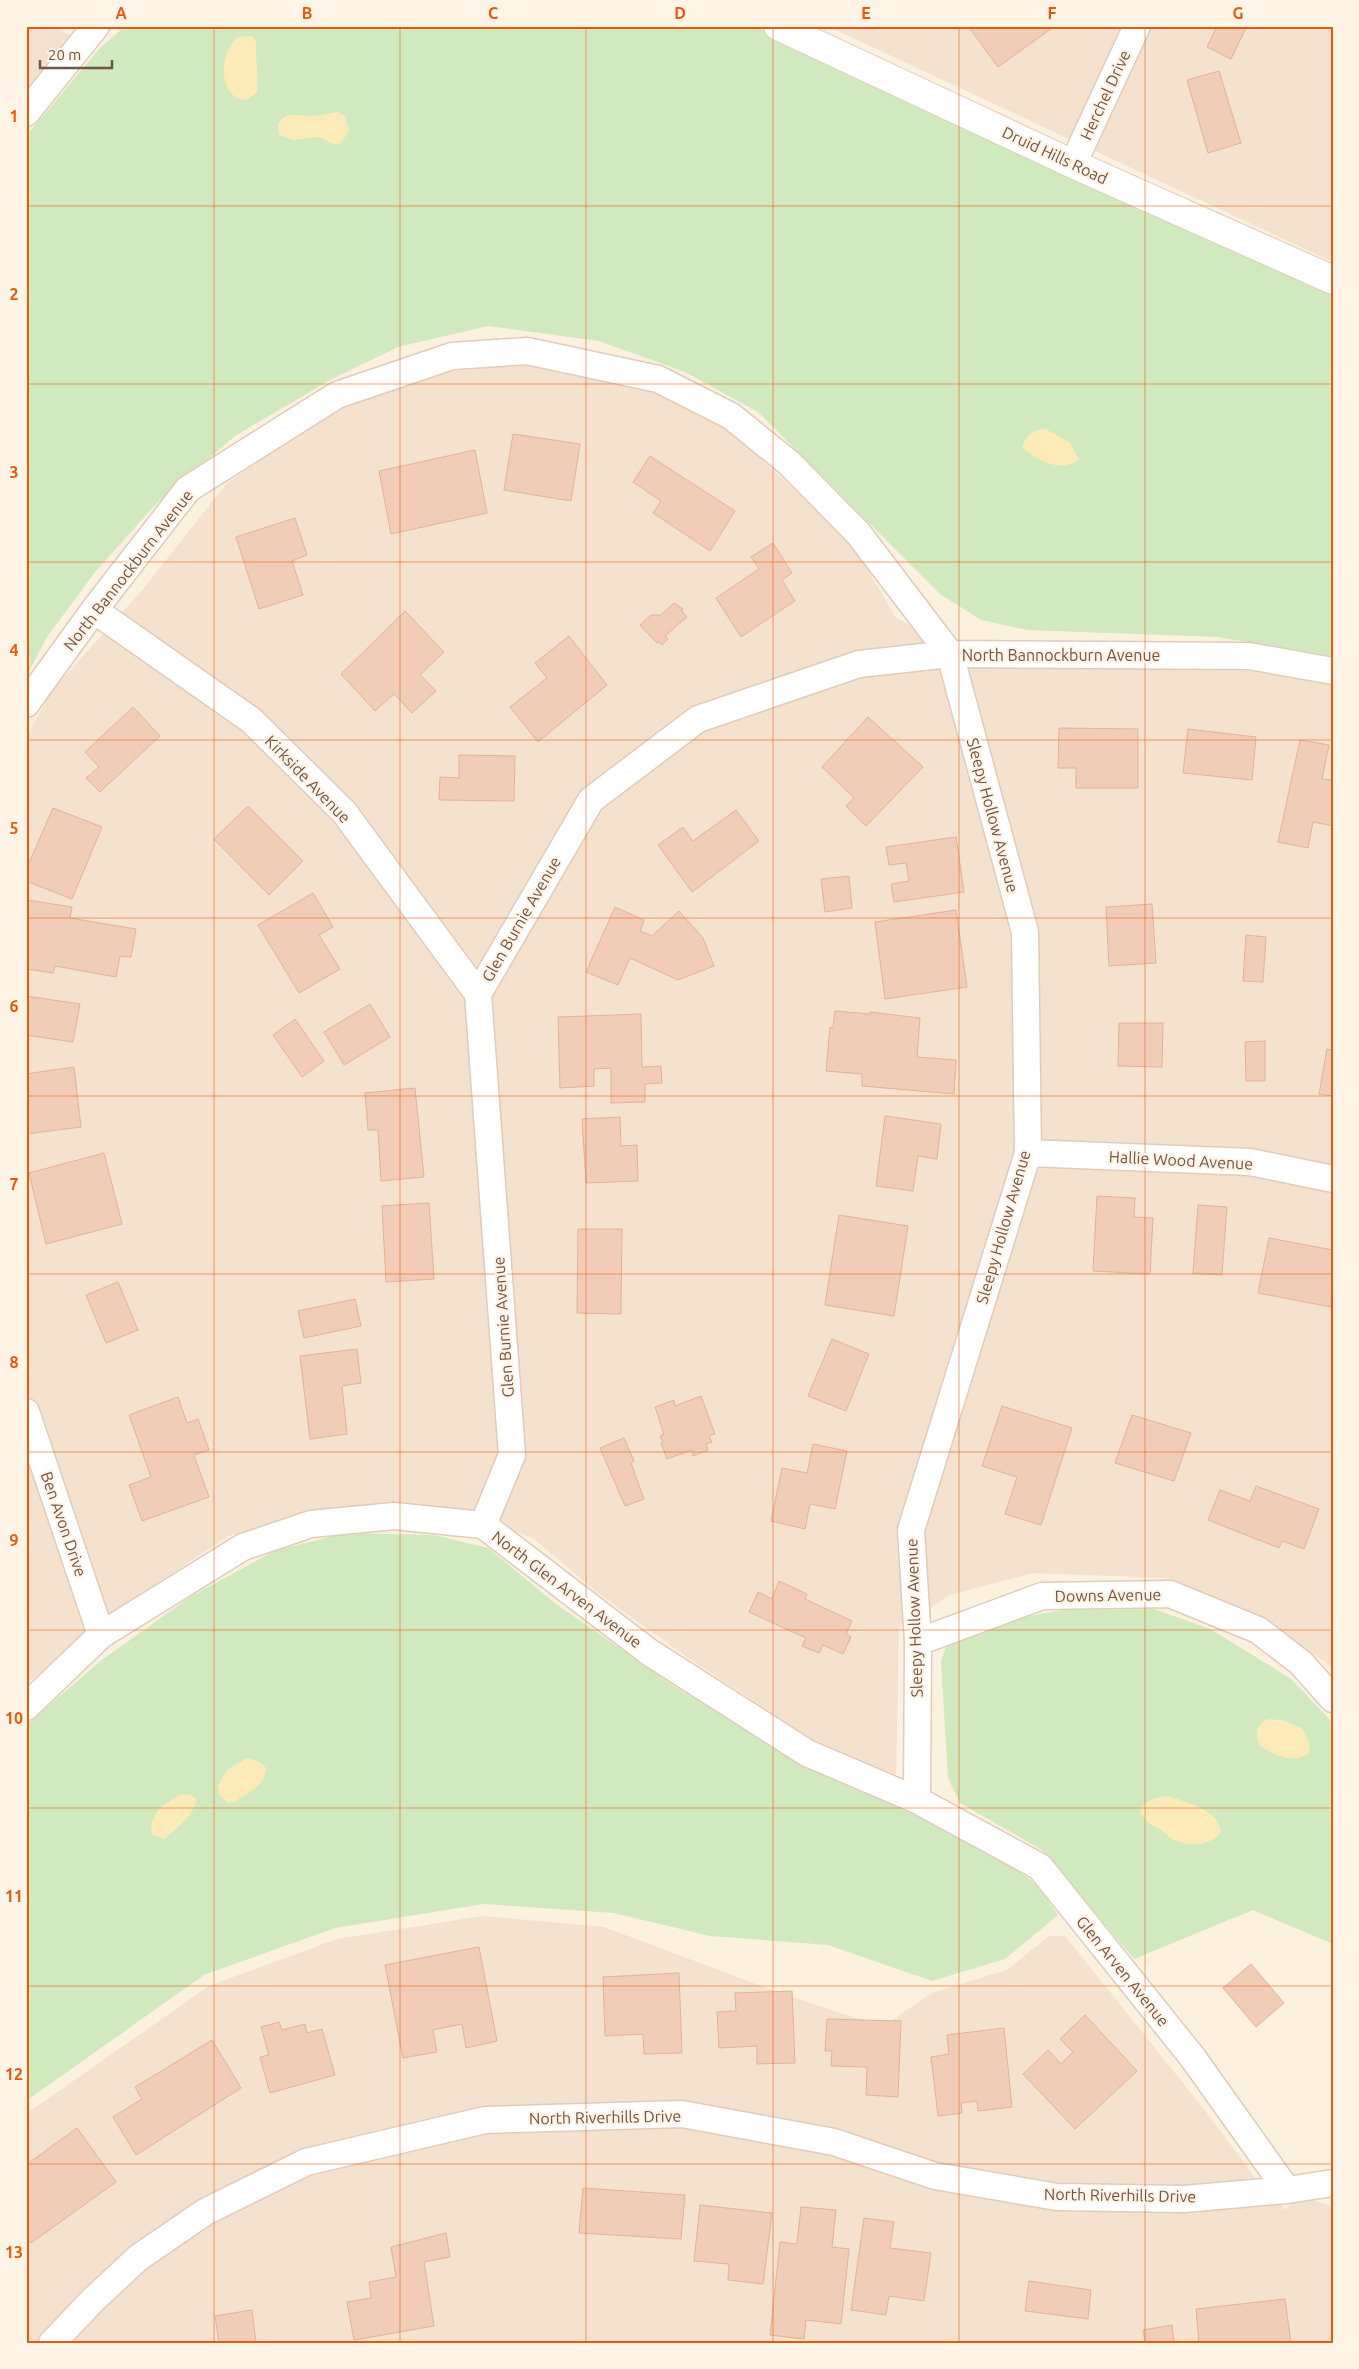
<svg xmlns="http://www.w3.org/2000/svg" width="1359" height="2369" font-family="Ubuntu,sans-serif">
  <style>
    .residential { fill: #f4e1ce }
    .green { fill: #d1e9be }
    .sand { fill: #fcebb9 }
    .building { fill: #f1ccb7; stroke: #e4b297 }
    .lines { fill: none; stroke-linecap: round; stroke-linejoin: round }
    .minor-casing { stroke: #e0ccbb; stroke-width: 29 }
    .tertiary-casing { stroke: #e0ccbb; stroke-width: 30 }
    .minor { stroke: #fff; stroke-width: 26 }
    .tertiary { stroke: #fff; stroke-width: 28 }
    .grid { fill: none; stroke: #e8590c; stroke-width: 1; stroke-opacity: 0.55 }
    .labels { text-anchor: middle; stroke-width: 4.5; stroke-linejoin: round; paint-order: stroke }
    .street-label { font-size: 16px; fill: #725547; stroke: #fff4e5 }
    .neatline { fill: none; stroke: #e8590c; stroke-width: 2 }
    .grid-label { font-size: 16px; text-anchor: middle; font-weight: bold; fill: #e8590c }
  </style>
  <rect width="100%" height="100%" fill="#fcf0df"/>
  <path class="residential" d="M 26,26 L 52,26 L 72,36 L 26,93 Z
    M 827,26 L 1333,26 L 1333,262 Z
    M 512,365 L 584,369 L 660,391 L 718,420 L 810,504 L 858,553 L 896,618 L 991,662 L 1251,671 L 1333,685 L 1333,1671 L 1325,1662 L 1247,1610 L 1165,1578 L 1033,1573 L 950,1595 L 899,1628 L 896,1775 L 814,1741 L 687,1657 L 595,1591 L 533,1538 L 458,1510 L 399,1503 L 296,1517 L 228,1536 L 144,1592 L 26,1684 L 26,738 L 51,692 L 144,588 L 226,484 L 334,410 L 392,388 L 452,371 Z
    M 483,1916 L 604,1927 L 772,1990 L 882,2027 L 932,1993 L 1007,1970 L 1049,1936 L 1065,1936 L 1203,2108 L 1256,2179 L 1185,2185 L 1059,2183 L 939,2163 L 837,2128 L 686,2100 L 483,2107 L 305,2148 L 200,2200 L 84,2291 L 35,2343 L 26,2343 L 26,2114 L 209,1986 L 337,1939 Z
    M 680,2128 L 830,2155 L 932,2190 L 1056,2211 L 1183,2213 L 1281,2204 L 1285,2210 L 1292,2203 L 1312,2200 L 1333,2206 L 1333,2343 L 69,2343 L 145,2269 L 210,2224 L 309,2175 L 485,2134 Z"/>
  <path class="green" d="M 125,26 L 754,26 L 1333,294 L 1333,656 L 1218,637 L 1027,630 L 981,620 L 940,594 L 758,412 L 685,372 L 599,341 L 488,326 L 398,347 L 330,380 L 235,436 L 156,504 L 95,572 L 47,637 L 26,677 L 26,136 L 100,48 Z
    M 347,1533 L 434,1535 L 488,1548 L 556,1604 L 677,1688 L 824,1774 L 973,1841 L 1005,1860 L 1039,1887 L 1058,1915 L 1005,1959 L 932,1981 L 828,1945 L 710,1936 L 614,1913 L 483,1904 L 335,1928 L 204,1975 L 26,2101 L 26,1725 L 102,1660 L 190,1597 L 276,1550 Z
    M 1154,1609 L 1210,1629 L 1290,1678 L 1333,1723 L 1333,1944 L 1253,1910 L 1134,1959 L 1042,1850 L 960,1803 L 948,1778 L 941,1661 L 948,1641 L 1008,1620 L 1063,1610 Z"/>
  <path class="sand" d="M 252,36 L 256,41 C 255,56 259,77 257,92 C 254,94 251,98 248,99 C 244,101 240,99 237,98 C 217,85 222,51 237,37 Z
    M 338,112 L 345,116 L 349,131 L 341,143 L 336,145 L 319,137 L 293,140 L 279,135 L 278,124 C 287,110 296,116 310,116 C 319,116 329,113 338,112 Z
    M 1045,429 L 1070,442 L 1079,460 C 1060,473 1039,461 1022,448 C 1026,436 1031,430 1045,429 Z
    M 1268,1719 L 1282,1720 L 1303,1729 L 1310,1745 L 1308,1754 C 1294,1764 1273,1755 1260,1746 C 1255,1735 1255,1725 1268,1719 Z
    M 245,1759 C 254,1759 260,1761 266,1768 C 264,1784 258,1787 245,1795 C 238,1799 237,1802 228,1803 L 219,1795 L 218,1785 L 227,1770 Z
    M 183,1794 L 191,1795 L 196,1799 C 197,1812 174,1832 164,1839 L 152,1835 C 147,1815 167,1801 183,1794 Z
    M 1166,1796 C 1185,1801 1219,1810 1221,1832 C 1210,1847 1186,1847 1170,1838 C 1167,1835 1164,1832 1161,1830 C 1153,1826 1144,1821 1140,1812 C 1146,1799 1152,1799 1166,1796 Z"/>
  <path class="building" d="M 968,26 L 1055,26 L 998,67 Z
    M 1217,26 L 1247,26 L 1231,59 L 1207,47 Z
    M 1219,71 L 1241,143 L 1208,153 L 1187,80 Z
    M 513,434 L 580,444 L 571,501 L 504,490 Z
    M 475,450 L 487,513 L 391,534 L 379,471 Z
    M 650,456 L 735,511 L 710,551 L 653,513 L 661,501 L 633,482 Z
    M 295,518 L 307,555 L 292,561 L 303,595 L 259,609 L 236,537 Z
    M 773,543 L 792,573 L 782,580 L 795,601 L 741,637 L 716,598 L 759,569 L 751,557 Z
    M 674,603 L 683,609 L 681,610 L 687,617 L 665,636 L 668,639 L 662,645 L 659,642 L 657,643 L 640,625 L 651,615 L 661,615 Z
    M 405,611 L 444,652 L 420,675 L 436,691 L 412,713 L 394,694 L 375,711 L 341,674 Z
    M 569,636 L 607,685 L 538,742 L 510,707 L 547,678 L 535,663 Z
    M 133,707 L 160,736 L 100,792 L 86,778 L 99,767 L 85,752 Z
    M 868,717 L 923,767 L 866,826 L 846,806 L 854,798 L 822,767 Z
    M 1059,728 L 1138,729 L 1138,788 L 1076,788 L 1076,768 L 1058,768 Z
    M 1188,729 L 1256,737 L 1252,780 L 1183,773 Z
    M 1300,740 L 1329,745 L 1322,779 L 1333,780 L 1333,826 L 1313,822 L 1308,848 L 1278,842 Z
    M 459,755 L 515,756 L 514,801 L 439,800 L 440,777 L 459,778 Z
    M 248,806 L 303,861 L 269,895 L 214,839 Z
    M 53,808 L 102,827 L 72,899 L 26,881 L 26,870 Z
    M 736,810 L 759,841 L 692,892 L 658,845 L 683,827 L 693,841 Z
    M 956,837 L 964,892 L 894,902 L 891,884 L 909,881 L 906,863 L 889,865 L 886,847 Z
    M 849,876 L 852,908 L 825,912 L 821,879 Z
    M 313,893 L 333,927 L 319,935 L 340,969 L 299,993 L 258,925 Z
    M 27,900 L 72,907 L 70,918 L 136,929 L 131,957 L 120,956 L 116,977 L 55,966 L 53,973 L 26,969 Z
    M 1152,904 L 1156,963 L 1109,966 L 1106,907 Z
    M 615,907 L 644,920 L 640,931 L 652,936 L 679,911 L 703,938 L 714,966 L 678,980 L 630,958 L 618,985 L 586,972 Z
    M 956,910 L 967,987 L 885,999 L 875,922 Z
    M 1246,935 L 1266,937 L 1263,982 L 1243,981 Z
    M 26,996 L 80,1004 L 73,1042 L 26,1035 Z
    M 370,1004 L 390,1037 L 344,1065 L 324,1032 Z
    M 835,1011 L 870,1014 L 870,1012 L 920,1018 L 917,1057 L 956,1060 L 954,1094 L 862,1086 L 862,1074 L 826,1071 L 830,1027 L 833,1028 Z
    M 641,1014 L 642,1067 L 661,1066 L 662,1083 L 645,1084 L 645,1102 L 611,1103 L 611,1068 L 594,1069 L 594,1086 L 560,1088 L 558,1017 Z
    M 295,1019 L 324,1061 L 302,1077 L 273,1035 Z
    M 1119,1023 L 1163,1023 L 1162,1067 L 1118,1066 Z
    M 1265,1041 L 1265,1081 L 1246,1081 L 1245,1042 Z
    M 1327,1049 L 1333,1050 L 1333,1096 L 1319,1094 Z
    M 74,1067 L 81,1127 L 26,1134 L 26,1074 Z
    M 415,1088 L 424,1177 L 381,1181 L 378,1130 L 368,1130 L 365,1093 Z
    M 885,1116 L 941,1124 L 937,1159 L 918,1156 L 913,1191 L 876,1186 Z
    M 620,1117 L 621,1146 L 637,1145 L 638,1181 L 586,1183 L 582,1119 Z
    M 104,1153 L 122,1224 L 46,1244 L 29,1173 Z
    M 1097,1196 L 1135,1198 L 1134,1217 L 1153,1218 L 1150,1274 L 1093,1271 Z
    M 429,1203 L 434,1279 L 386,1282 L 382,1206 Z
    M 1198,1205 L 1227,1207 L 1222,1275 L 1193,1273 Z
    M 839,1215 L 908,1226 L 894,1316 L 825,1305 Z
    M 578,1229 L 622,1229 L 621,1314 L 577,1313 Z
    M 1269,1238 L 1333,1250 L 1331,1307 L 1258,1293 Z
    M 118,1282 L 138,1330 L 106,1343 L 86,1295 Z
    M 355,1299 L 361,1326 L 304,1338 L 298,1311 Z
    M 832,1339 L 869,1354 L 846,1411 L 808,1396 Z
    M 357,1349 L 361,1383 L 342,1386 L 347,1434 L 310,1439 L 300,1356 Z
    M 701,1396 L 715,1434 L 709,1436 L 712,1442 L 706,1444 L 708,1450 L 693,1456 L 692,1450 L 667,1459 L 661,1443 L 663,1442 L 660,1436 L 664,1434 L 655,1407 L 674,1400 L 675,1406 Z
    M 178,1397 L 187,1423 L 198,1419 L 209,1450 L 194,1455 L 209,1497 L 142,1521 L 129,1485 L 151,1477 L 129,1415 Z
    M 1002,1406 L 1072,1428 L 1041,1525 L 1005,1514 L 1017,1477 L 982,1466 Z
    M 1132,1415 L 1191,1433 L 1174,1481 L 1115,1463 Z
    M 624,1438 L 634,1461 L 631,1463 L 644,1499 L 625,1506 L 600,1448 Z
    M 813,1444 L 847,1451 L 835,1509 L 810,1504 L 805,1529 L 771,1521 L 782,1468 L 807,1473 Z
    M 1256,1486 L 1319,1509 L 1304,1549 L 1282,1541 L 1279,1548 L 1208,1520 L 1220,1490 L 1250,1501 Z
    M 779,1581 L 807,1594 L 805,1599 L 852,1621 L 846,1634 L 851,1637 L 843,1654 L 823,1645 L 819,1653 L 802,1646 L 806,1638 L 749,1612 L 758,1592 L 772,1599 Z
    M 479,1947 L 497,2041 L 466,2048 L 462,2024 L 433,2030 L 437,2052 L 403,2058 L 385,1965 Z
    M 1251,1964 L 1284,2003 L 1256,2027 L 1223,1988 Z
    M 679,1973 L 682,2053 L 644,2054 L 643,2034 L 605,2036 L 603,1977 Z
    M 792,1991 L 795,2063 L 757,2064 L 757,2046 L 719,2048 L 717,2012 L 736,2011 L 735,1993 Z
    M 1085,2015 L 1137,2071 L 1075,2129 L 1023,2074 L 1048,2050 L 1061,2064 L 1073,2052 L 1060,2039 Z
    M 827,2019 L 901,2021 L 898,2097 L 866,2095 L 867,2067 L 831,2066 L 832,2051 L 825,2051 Z
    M 279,2022 L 282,2030 L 305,2024 L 307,2033 L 322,2029 L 335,2075 L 270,2093 L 260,2057 L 269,2055 L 261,2027 Z
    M 1004,2028 L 1012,2107 L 978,2111 L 977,2101 L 961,2103 L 962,2113 L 938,2116 L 931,2057 L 949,2054 L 947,2035 Z
    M 212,2040 L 241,2088 L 136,2155 L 113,2117 L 142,2099 L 135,2087 Z
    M 77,2128 L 116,2182 L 31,2243 L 26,2236 L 26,2165 Z
    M 583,2188 L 685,2195 L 681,2239 L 579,2233 Z
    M 700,2205 L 772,2213 L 763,2284 L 728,2280 L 729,2264 L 694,2261 Z
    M 801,2207 L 836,2210 L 832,2247 L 849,2249 L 841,2324 L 806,2320 L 804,2339 L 770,2335 L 780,2242 L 797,2244 Z
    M 864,2218 L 894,2222 L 890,2248 L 931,2253 L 924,2301 L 889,2296 L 886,2315 L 851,2310 Z
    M 446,2233 L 450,2257 L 424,2262 L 434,2326 L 354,2340 L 347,2302 L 371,2298 L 369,2282 L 396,2277 L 391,2247 Z
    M 1029,2281 L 1091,2290 L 1088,2319 L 1025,2311 Z
    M 1285,2299 L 1291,2343 L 1199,2343 L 1196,2309 Z
    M 252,2310 L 256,2343 L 219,2343 L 215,2316 Z
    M 1172,2325 L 1174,2343 L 1145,2343 L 1143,2330 Z"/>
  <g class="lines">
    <g class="minor-casing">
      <path id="minor" d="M 26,113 L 96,26
        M 1073,164 L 1137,26
        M 94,610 L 251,720 L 344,812 L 478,994
        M 26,704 L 94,610 L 188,489 L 337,395 L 452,356 L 527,351 L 658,379 L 731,416 L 789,463 L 858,533 L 950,654 L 1249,656 L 1333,671
        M 1028,1153 L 1250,1162 L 1333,1179
        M 26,1412 L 101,1635
        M 483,1525 L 512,1455 L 478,994 L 591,800 L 698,719 L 859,664 L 950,654 L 1025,932 L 1028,1153 L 911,1530 L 918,1642 L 917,1800
        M 918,1642 L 1042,1596 L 1170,1594 L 1258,1630 L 1301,1663 L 1333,1699
        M 26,1707 L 101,1635 L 243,1547 L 311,1524 L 394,1516 L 483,1525 L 649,1652 L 807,1753 L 917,1800 L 1040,1867 L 1193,2058 L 1287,2190
        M 52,2343 L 93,2300 L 138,2258 L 205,2212 L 306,2162 L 485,2120 L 682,2114 L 834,2142 L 935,2176 L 1057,2197 L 1184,2199 L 1287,2190 L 1333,2183"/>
    </g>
    <g class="tertiary-casing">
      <path id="tertiary" d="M 778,26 L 1073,164 L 1333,280"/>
    </g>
    <use href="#minor" class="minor"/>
    <use href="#tertiary" class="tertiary"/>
  </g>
  <path class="grid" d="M 214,26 L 214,2343M 400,26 L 400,2343M 586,26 L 586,2343M 773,26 L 773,2343M 959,26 L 959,2343M 1145,26 L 1145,2343M 26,206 L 1333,206M 26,384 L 1333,384M 26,562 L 1333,562M 26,740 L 1333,740M 26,918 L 1333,918M 26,1096 L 1333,1096M 26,1274 L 1333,1274M 26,1452 L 1333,1452M 26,1630 L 1333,1630M 26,1808 L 1333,1808M 26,1986 L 1333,1986M 26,2164 L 1333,2164"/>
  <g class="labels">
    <g class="street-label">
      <text transform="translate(1105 95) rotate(-65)" y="6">Herchel Drive</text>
      <text transform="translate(1055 155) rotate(25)" y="6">Druid Hills Road</text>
      <text transform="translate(128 570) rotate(-52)" y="6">North Bannockburn Avenue</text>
      <text x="1061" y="661">North Bannockburn Avenue</text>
      <text transform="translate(308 779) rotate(46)" y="6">Kirkside Avenue</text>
      <text transform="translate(993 815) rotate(75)" y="6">Sleepy Hollow Avenue</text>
      <text transform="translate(521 919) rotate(-60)" y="6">Glen Burnie Avenue</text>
      <text transform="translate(1181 1160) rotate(3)" y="6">Hallie Wood Avenue</text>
      <text transform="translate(1003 1227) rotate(-74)" y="6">Sleepy Hollow Avenue</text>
      <text transform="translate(503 1327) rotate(-94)" y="6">Glen Burnie Avenue</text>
      <text transform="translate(64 1524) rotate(71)" y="6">Ben Avon Drive</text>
      <text transform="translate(567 1589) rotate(37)" y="6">North Glen Arven Avenue</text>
      <text transform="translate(1108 1595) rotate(-1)" y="6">Downs Avenue</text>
      <text transform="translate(914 1618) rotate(-92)" y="6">Sleepy Hollow Avenue</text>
      <text transform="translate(1123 1971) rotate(51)" y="6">Glen Arven Avenue</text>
      <text transform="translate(605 2117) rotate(-1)" y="6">North Riverhills Drive</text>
      <text transform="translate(1120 2195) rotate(1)" y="6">North Riverhills Drive</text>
    </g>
  </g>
  <rect width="1359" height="2369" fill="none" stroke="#fff4e5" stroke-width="55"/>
  <path d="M40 60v8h72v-8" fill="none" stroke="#725547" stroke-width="2.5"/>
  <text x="48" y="60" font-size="15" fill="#725547" stroke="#fff4e5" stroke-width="4" paint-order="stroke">20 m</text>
  <rect x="28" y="28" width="1304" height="2314" class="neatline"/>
  <g class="grid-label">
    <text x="121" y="19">A</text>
    <text x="307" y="19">B</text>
    <text x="493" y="19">C</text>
    <text x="680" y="19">D</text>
    <text x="866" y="19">E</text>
    <text x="1052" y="19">F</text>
    <text x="1238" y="19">G</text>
    <text x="14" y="122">1</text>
    <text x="14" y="300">2</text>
    <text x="14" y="478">3</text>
    <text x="14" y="656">4</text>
    <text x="14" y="834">5</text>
    <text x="14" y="1012">6</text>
    <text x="14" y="1190">7</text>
    <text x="14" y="1368">8</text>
    <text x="14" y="1546">9</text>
    <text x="14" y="1724">10</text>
    <text x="14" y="1902">11</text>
    <text x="14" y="2080">12</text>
    <text x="14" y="2258">13</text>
  </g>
</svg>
